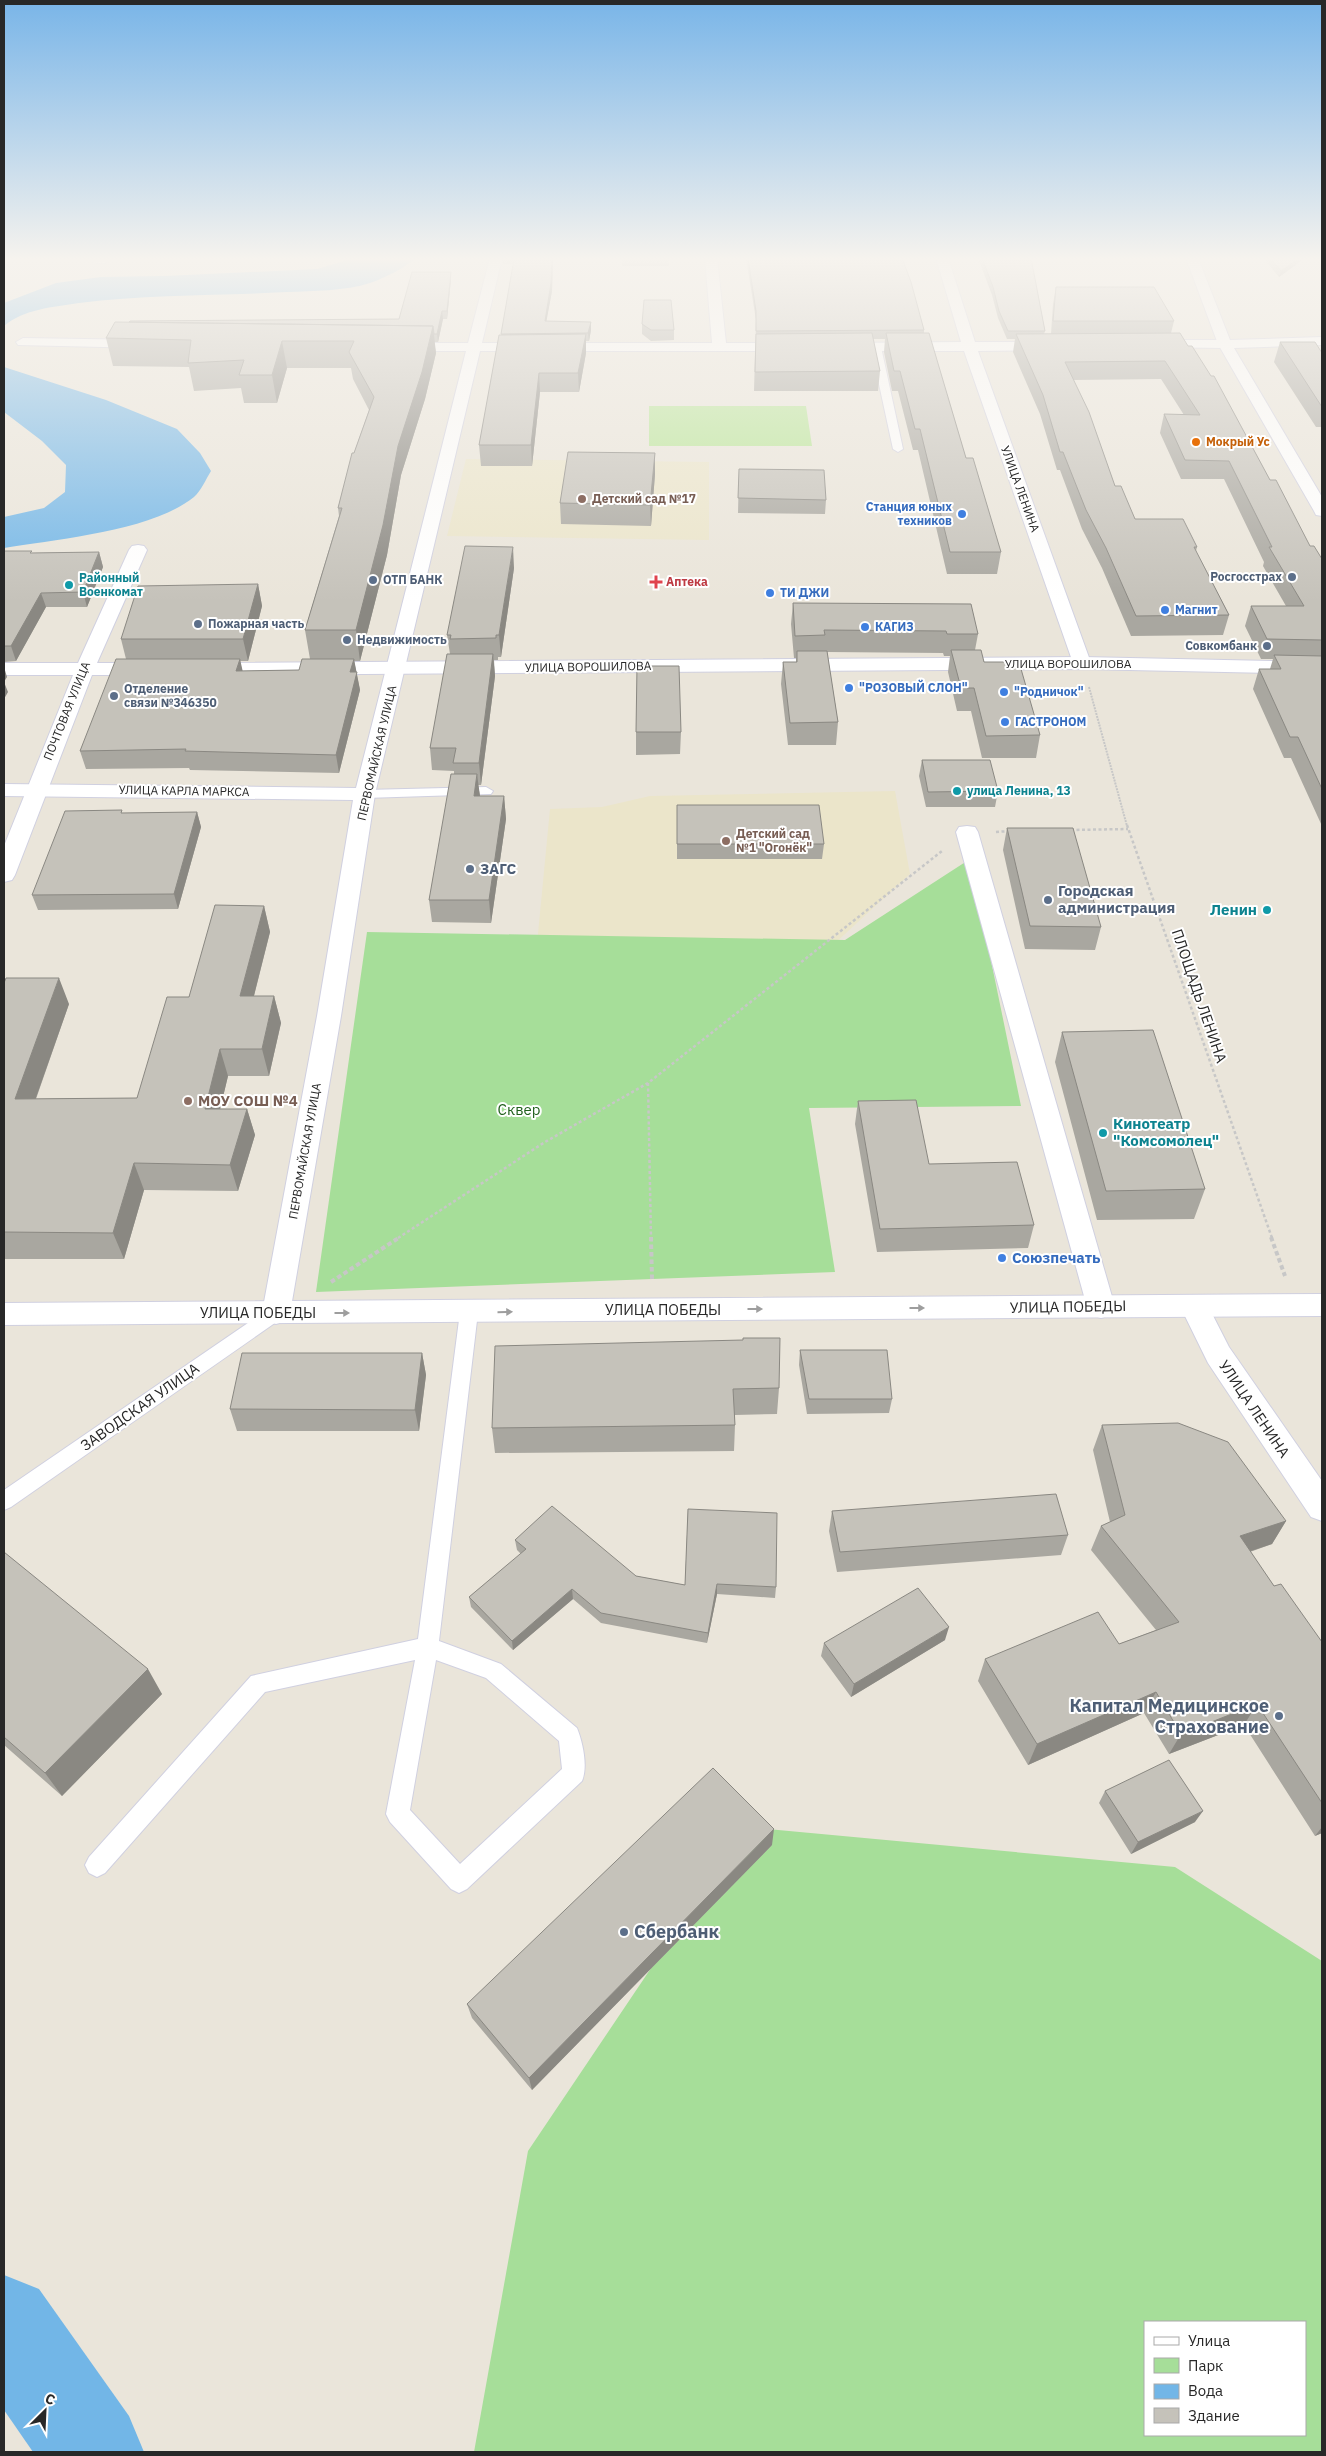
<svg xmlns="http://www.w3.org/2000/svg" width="1326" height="2456" font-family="'IBM Plex Sans',sans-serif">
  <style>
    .education { fill: #ebe5ca }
    .green { fill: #a6de99; fill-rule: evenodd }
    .pitch { fill: #b7e595 }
    .water { fill: #72b6e7 }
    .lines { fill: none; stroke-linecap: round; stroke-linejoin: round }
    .river { fill: #72b6e7; fill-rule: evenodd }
    .lane-casing { stroke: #d0d0e0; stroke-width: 2 }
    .street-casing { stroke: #d0d0e0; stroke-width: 2 }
    .secondary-casing { stroke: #d0d0e0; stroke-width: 2 }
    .path-far2 { stroke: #c7c7c7; stroke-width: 2; stroke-dasharray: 2 1; stroke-linecap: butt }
    .path-far1 { stroke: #c7c7c7; stroke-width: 2.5; stroke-dasharray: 3 2.5; stroke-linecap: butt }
    .path { stroke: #c7c7c7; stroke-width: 4; stroke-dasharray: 4.5 3; stroke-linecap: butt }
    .lane { fill: #fff; fill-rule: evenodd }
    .street { fill: #fff; fill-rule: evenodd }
    .secondary { fill: #fff; fill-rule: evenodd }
    .wall { fill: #a9a7a0 }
    .shaded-wall { fill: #8a8882 }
    .building { fill: #c5c2ba; stroke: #8a8882 }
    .oneway { fill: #9e9e9e }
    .food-dot { fill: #e8710a; stroke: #fff; stroke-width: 2 }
    .education-dot { fill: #8d6e63; stroke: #fff; stroke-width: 2 }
    .shop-dot { fill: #3f7fe0; stroke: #fff; stroke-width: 2 }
    .service-dot { fill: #5c6f8a; stroke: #fff; stroke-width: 2 }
    .health-dot { fill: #e0444e; stroke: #fff; stroke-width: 2 }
    .culture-dot { fill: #0f9aa8; stroke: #fff; stroke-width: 2 }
    .labels { text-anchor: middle; stroke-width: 4; stroke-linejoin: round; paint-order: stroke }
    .far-food-label { font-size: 12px; font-weight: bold; fill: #c56008; stroke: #fff; text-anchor: start }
    .far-street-label { font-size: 12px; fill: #282828; stroke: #fff }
    .far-education-label { font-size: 12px; font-weight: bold; fill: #785e54; stroke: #fff; text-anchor: start }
    .far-shop-label { font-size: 12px; font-weight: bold; fill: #366cbe; stroke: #fff; text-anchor: start }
    .far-service-label { font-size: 12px; font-weight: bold; fill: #4e5e75; stroke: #fff; text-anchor: start }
    .far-culture-label { font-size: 12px; font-weight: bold; fill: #0d838f; stroke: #fff; text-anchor: start }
    .far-health-label { font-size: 12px; font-weight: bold; fill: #be3a42; stroke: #fff; text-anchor: start }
    .service-label { font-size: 15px; font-weight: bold; fill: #4e5e75; stroke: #fff; text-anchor: start }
    .culture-label { font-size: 15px; font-weight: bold; fill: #0d838f; stroke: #fff; text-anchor: end }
    .street-label { font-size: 15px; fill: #282828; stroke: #fff }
    .education-label { font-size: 15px; font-weight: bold; fill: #785e54; stroke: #fff; text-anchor: start }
    .park-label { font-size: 15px; fill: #21601d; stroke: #fff }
    .shop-label { font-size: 15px; font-weight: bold; fill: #366cbe; stroke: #fff; text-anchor: start }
    .near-service-label { font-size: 18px; font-weight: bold; fill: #4e5e75; stroke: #fff; text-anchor: end }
  </style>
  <rect width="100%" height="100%" fill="#eae5da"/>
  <path class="education" d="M 466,459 L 709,462 L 709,540 L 447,536 Z
    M 895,791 L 910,874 L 832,946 L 537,944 L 550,809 L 602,807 L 650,796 Z"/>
  <path class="green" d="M 970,859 L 1021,1106 L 809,1108 L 835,1272 L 316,1292 L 367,932 L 845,940 Z
    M 746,1827 L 1175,1867 L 1322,1961 L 1322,2452 L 474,2452 L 528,2151 ZM 1145,2322 L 1305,2322 L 1305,2435 L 1145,2435 Z"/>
  <path class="pitch" d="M 649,406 L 806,406 L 812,446 L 649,446 Z"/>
  <path class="water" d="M 354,258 L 416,258 C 402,269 387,277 370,283 C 345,291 313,291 287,292 C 218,296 148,294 79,303 C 53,307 24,309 4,326 L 4,303 L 56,283 L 101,277 L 165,276 L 317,269 Z
    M 4,367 L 106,400 L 177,429 L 200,453 L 211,471 C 206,479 201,491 194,497 C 152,531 58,539 4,548 L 4,517 L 44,508 L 65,492 L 66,465 L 42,441 L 4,412 Z"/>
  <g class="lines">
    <path class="river" d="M 4,2275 L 39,2289 L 129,2416 L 144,2452 L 33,2452 L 4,2410 Z"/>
    <g class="lane-casing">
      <path id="lane" d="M 876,344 L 881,347 L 903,449 L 898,452 L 893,449 L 871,347 Z
        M 486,787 L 493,791 L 491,794 L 365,798 L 358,794 L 365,790 Z
        M 469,1305 L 475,1307 L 478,1312 L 439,1641 L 501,1664 L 577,1728 C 583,1743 588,1767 582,1781 L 467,1889 L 459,1893 L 451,1889 L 390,1822 L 386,1814 L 415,1660 L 265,1692 L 105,1873 L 97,1877 L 89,1873 L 85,1865 L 89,1857 L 251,1676 L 418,1639 L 460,1312 L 463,1307 ZM 436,1660 L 486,1678 L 559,1741 L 562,1769 L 460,1864 L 410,1810 Z
        M 276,1306 L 282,1308 L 285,1313 L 282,1318 L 11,1507 L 4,1510 L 4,1490 L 270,1308 Z"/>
    </g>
    <g class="street-casing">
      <path id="street" d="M 96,258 L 108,258 L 106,263 L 96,263 Z
        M 490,258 L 502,258 L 482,343 L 712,343 L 705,258 L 717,258 L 726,343 L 793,343 L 800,347 L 793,351 L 480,351 L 375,794 L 341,1016 L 290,1313 L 286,1321 L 276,1324 L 266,1321 L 262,1313 L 317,1016 L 353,800 L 4,796 L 4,784 L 356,788 L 466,351 L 399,351 L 392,347 L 399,343 L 468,343 Z
        M 936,258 L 948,258 L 975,342 L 1051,342 L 1058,346 L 1051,350 L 978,351 L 1091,663 L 1089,667 L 1075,667 L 1073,663 L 964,351 L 839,351 L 832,347 L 839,343 L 961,342 Z
        M 23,338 L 146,340 L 153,344 L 146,348 L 18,345 L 16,342 Z
        M 1149,340 L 1225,340 L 1232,344 L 1225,348 L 1144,347 L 1142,344 L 1144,341 Z
        M 967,826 L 975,827 L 978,832 L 1115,1307 L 1111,1315 L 1101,1318 L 1091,1315 L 1087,1307 L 956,832 L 959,827 Z
        M 1194,1295 L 1204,1298 L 1229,1347 L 1322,1481 L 1322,1521 L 1311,1517 L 1208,1363 L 1180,1306 L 1184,1298 Z"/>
    </g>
    <g class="secondary-casing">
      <path id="secondary" d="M 1186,258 L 1198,258 L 1230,340 L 1322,337 L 1322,345 L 1234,348 L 1322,497 L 1322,516 L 1316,515 L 1314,511 L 1218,344 Z
        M 138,545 L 144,546 L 147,550 L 97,663 L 150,663 L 157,665 L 160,669 L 157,673 L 150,675 L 92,675 L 15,875 L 12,880 L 4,882 L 4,846 L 73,675 L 4,675 L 4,663 L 78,663 L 129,550 L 132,546 Z
        M 1082,657 L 1322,662 L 1322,674 L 1082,669 L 205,675 L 198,673 L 195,669 L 198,665 L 205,663 Z
        M 1322,1294 L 1322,1316 L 4,1325 L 4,1303 Z"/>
    </g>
    <path class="path-far2" d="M 1089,687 L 1127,826"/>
    <path class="path-far1" d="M 1127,825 L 1272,1238
      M 1071,830 L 1128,829
      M 996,832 L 1010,831
      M 648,1083 L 651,1238
      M 398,1238 L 545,1142 L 648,1083 L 942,851"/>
    <path class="path" d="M 651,1237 L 652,1280
      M 1271,1237 L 1285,1276
      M 331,1282 L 400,1237"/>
    <use href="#lane" class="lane"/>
    <use href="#street" class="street"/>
    <use href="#secondary" class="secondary"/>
  </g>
  <path class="wall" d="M 50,258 L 86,258 L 86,259 L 50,260 Z
    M 502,258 L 553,258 L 552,291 L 546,321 L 591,322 L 591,330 L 589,341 L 586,341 L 586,353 L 579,392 L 540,392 L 532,466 L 481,466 L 479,445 L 501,335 L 513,264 L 503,264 Z
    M 622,258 L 669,258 L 669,266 L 622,266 Z
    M 746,258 L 902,258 L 924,330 L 924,333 L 966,458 L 1001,552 L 997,574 L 947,574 L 918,450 L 913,450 L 898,391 L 892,391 L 884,352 L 885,339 L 873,339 L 880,371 L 878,391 L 754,391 L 756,320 Z
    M 978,258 L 1031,258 L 1045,331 L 1044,334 L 1051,334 L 1053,304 L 1056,287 L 1174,321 L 1171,333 L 1188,346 L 1310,546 L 1322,559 L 1322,826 L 1291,758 L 1284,758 L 1253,689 L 1259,669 L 1270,669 L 1273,659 L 1261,659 L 1245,626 L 1251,606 L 1286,606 L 1263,566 L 1264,562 L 1224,479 L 1181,479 L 1160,433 L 1164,414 L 1184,415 L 1161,379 L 1073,380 L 1115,486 L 1135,519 L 1197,547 L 1196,551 L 1229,615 L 1223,635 L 1131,636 L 1102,568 L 1082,529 L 1060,470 L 1057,470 L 1040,414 L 1013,352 L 1015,339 L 1007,339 L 998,318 L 992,295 Z
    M 1263,258 L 1305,258 L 1279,277 Z
    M 451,279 L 447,319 L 443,319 L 438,342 L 434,342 L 436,353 L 425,399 L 401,475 L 387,555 L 360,661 L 354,661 L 360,690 L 339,773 L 190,770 L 189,768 L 86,769 L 80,751 L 126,659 L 121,639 L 258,584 L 262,606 L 248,661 L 240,661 L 242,671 L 299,670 L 310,659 L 305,630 L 339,516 L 338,508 L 354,453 L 369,410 L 353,379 L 351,368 L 287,368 L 277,403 L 244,403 L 241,388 L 194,391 L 189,367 L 113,366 L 106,338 L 399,319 Z
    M 642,324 L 674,330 L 674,340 L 651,341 L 642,334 Z
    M 1280,342 L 1322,353 L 1322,427 L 1316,427 L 1274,362 Z
    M 655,453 L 655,474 L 651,526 L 561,524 L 560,503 Z
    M 739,469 L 826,500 L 825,514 L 738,513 Z
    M 4,551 L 32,553 L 99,552 L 103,567 L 87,607 L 46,607 L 16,661 L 4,662 Z
    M 514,568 L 501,657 L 498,657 L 498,660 L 494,660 L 495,676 L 481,785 L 478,785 L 480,796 L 504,796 L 506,819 L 491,923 L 432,922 L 429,900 L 454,774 L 454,771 L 432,770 L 430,748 L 450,654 L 447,635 Z
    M 793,603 L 978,634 L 975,650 L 1040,735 L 1036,758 L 982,758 L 971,711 L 957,711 L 948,672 L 950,656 L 944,656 L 943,653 L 827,652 L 838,722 L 836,745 L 788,745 L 781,684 L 783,662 L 796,662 L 796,658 L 794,658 L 791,624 Z
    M 636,732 L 681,732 L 680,754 L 636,755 Z
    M 922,760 L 998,791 L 995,807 L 926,807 L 919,776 Z
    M 677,805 L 824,844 L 822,859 L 677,859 Z
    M 197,812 L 201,827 L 178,909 L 38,910 L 32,895 Z
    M 1007,828 L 1101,927 L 1095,950 L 1025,949 L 1003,850 Z
    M 264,906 L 270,932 L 254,996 L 274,996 L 281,1023 L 269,1076 L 228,1076 L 220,1109 L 247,1109 L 255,1135 L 238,1191 L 144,1190 L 124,1259 L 4,1259 L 4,983 L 69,1004 L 36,1099 L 137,1098 L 189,997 Z
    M 1062,1032 L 1205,1189 L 1194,1219 L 1097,1220 L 1055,1062 Z
    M 858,1101 L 929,1164 L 1034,1225 L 1028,1248 L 877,1252 L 855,1124 Z
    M 742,1340 L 779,1388 L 777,1414 L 735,1415 L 735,1425 L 734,1451 L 495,1453 L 492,1428 Z
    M 800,1350 L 892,1399 L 889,1413 L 807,1414 L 799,1365 Z
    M 422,1353 L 426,1375 L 419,1431 L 237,1431 L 230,1409 Z
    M 1102,1425 L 1286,1521 L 1272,1544 L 1250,1552 L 1274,1586 L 1322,1642 L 1322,1833 L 1315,1836 L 1244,1725 L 1169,1754 L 1144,1713 L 1028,1765 L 978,1681 L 985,1659 L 1119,1644 L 1156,1630 L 1091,1550 L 1101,1526 L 1110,1522 L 1093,1450 Z
    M 688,1509 L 776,1587 L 775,1598 L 717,1594 L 707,1643 L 601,1623 L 573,1599 L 513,1650 L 471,1607 L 469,1597 L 521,1554 L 517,1550 L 515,1540 L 636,1576 L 685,1585 Z
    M 832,1511 L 1068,1535 L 1061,1555 L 837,1572 L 829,1531 Z
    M 4,1552 L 162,1694 L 62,1796 L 4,1745 Z
    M 945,1640 L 851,1697 L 821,1656 L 824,1643 Z
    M 1105,1791 L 1195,1822 L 1131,1854 L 1099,1803 Z
    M 772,1845 L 532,2090 L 472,2018 L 467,2004 Z"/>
  <path class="shaded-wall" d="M 552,258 L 553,258 L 552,291 L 545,329 L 545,321 Z
    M 1299,258 L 1305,258 L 1279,277 L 1281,271 Z
    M 451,272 L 451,279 L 447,319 L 447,311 Z
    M 442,311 L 443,319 L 438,342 L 437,334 Z
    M 591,322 L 591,330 L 589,341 L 588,333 Z
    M 433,326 L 436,353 L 425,399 L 401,475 L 387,555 L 360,661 L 356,630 L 398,446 Z
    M 586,334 L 586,353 L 579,392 L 578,373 Z
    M 282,341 L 287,368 L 277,403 L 272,375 Z
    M 539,373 L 540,392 L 532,466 L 531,445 Z
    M 655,453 L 655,474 L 651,526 L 650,505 Z
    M 513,547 L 514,568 L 501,657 L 499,635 Z
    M 99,552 L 103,567 L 87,607 L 83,592 Z
    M 258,584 L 262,606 L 248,661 L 243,639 Z
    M 41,593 L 46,607 L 16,661 L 11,646 Z
    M 493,654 L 495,676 L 481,785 L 479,763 Z
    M 240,659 L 244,677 L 236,671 Z
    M 354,659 L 360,690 L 339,773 L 336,755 L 350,672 Z
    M 4,667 L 7,677 L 4,682 L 8,692 L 4,699 Z
    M 477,774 L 480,796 L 474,796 Z
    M 504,796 L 506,819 L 491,923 L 489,900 Z
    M 197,812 L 201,827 L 178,909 L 174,894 Z
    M 264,906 L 270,932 L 247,1023 L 240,996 Z
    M 59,978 L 69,1004 L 26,1126 L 15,1099 Z
    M 274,996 L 281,1023 L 269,1076 L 262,1049 Z
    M 220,1049 L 228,1076 L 214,1135 L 205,1109 Z
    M 247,1109 L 255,1135 L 238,1191 L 230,1165 Z
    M 134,1163 L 144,1190 L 124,1259 L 113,1233 Z
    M 422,1353 L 426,1375 L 419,1431 L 415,1410 Z
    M 1286,1521 L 1272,1544 L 1227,1559 L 1240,1536 Z
    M 717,1584 L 717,1594 L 707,1643 L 708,1633 Z
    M 572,1589 L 573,1599 L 513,1650 L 512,1641 Z
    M 949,1627 L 945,1640 L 851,1697 L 854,1684 Z
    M 148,1669 L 162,1694 L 62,1796 L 45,1773 Z
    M 1156,1692 L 1144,1713 L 1028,1765 L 1037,1744 Z
    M 1257,1704 L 1244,1725 L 1169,1754 L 1181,1734 Z
    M 1203,1811 L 1195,1822 L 1131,1854 L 1138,1842 Z
    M 1322,1827 L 1322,1833 L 1315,1836 Z
    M 774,1829 L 772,1845 L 532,2090 L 529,2078 Z"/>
  <path class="building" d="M 514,258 L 552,258 L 551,283 L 545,321 L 591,322 L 588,333 L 501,334 L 514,259 Z
    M 748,258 L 902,258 L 911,282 L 924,330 L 756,331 L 756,311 Z
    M 982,258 L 1031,258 L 1045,331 L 1008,331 L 999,311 L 993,287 Z
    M 1270,258 L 1299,258 L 1281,271 Z
    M 412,272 L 451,272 L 447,311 L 442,311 L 437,334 L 434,334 L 433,326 L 129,322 L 130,321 L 399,319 Z
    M 1056,287 L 1154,287 L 1174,321 L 1053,321 Z
    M 644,300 L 671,300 L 674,330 L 651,330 L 642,324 Z
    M 115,322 L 433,326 L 422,372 L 398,446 L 383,525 L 356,630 L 305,630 L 342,508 L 338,508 L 352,453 L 354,453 L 374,397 L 349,352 L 354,341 L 282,341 L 272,375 L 239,375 L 244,360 L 188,363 L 191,340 L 106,338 Z
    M 872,333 L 880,371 L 755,372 L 756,334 Z
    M 886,333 L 929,333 L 966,458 L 973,458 L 1001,552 L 950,552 L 920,429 L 915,429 L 900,371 L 894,371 Z
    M 1180,333 L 1188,346 L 1192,346 L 1211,376 L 1214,376 L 1270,480 L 1276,480 L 1310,546 L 1314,546 L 1322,559 L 1322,640 L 1267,639 L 1251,606 L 1304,606 L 1269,547 L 1272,547 L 1229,461 L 1185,460 L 1164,414 L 1200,415 L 1165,361 L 1065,362 L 1089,412 L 1115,486 L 1121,486 L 1135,519 L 1183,519 L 1197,547 L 1194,547 L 1229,615 L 1136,616 L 1106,548 L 1086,510 L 1063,452 L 1060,452 L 1043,395 L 1016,334 Z
    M 586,334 L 578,373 L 539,373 L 531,445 L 479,445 L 499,335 Z
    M 1280,342 L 1315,342 L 1322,353 L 1322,407 Z
    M 568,452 L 655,453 L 650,505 L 560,503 Z
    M 739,469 L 824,470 L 826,500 L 738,498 Z
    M 465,546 L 513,547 L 499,635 L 496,635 L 496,638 L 450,639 L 451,635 L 447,635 Z
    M 4,551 L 32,551 L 30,553 L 99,552 L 83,592 L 41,593 L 11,646 L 4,646 Z
    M 258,584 L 243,639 L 121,639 L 138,586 Z
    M 793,603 L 971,604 L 978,634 L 947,634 L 946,631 L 824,630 L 825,635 L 795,636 Z
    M 951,650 L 981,650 L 984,662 L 1019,662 L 1040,735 L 986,736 L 974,688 L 961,688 Z
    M 797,651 L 827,651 L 838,722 L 790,723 L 783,662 L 797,662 Z
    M 447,654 L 493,654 L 479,763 L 453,763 L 456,748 L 430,748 Z
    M 1274,655 L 1322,656 L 1322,789 L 1298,737 L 1290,737 L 1259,669 L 1281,669 Z
    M 116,659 L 240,659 L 236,671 L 299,670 L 302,659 L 354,659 L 350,672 L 357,672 L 336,755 L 185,751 L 186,749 L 80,751 Z
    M 637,666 L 679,666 L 681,732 L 636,732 Z
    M 922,760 L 990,760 L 998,791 L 928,792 Z
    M 451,774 L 477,774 L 474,796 L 504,796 L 489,900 L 429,900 Z
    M 677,805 L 819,805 L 824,844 L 677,844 Z
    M 122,810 L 121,813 L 197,812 L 174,894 L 32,895 L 65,811 Z
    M 1007,828 L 1073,828 L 1101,927 L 1030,926 Z
    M 215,905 L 264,906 L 240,996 L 274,996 L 262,1049 L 220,1049 L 205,1109 L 247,1109 L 230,1165 L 134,1163 L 113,1233 L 4,1232 L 4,983 L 6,978 L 59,978 L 15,1099 L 137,1098 L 167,997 L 189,997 Z
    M 1153,1030 L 1205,1189 L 1106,1191 L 1062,1032 Z
    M 916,1100 L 929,1164 L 1017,1162 L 1034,1225 L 880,1229 L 858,1101 Z
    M 743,1338 L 780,1338 L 779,1388 L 733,1389 L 735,1425 L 492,1428 L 495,1346 L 743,1340 Z
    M 800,1350 L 887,1350 L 892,1399 L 809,1399 Z
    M 242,1353 L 422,1353 L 415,1410 L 230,1409 Z
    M 1178,1423 L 1228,1442 L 1286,1521 L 1240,1536 L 1274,1586 L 1281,1584 L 1322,1642 L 1322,1803 L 1257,1704 L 1181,1734 L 1156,1692 L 1037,1744 L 985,1659 L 1098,1612 L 1119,1644 L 1179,1622 L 1101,1526 L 1125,1515 L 1102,1425 Z
    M 1056,1494 L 1068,1535 L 840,1552 L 832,1511 Z
    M 552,1506 L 636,1576 L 685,1585 L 688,1509 L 777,1513 L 776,1587 L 717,1584 L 708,1633 L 601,1613 L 572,1589 L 512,1641 L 469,1597 L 526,1549 L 515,1540 Z
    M 4,1552 L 148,1669 L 45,1773 L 4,1737 Z
    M 918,1588 L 949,1627 L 854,1684 L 824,1643 Z
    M 1169,1760 L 1203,1811 L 1138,1842 L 1105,1791 Z
    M 713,1768 L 774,1829 L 529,2078 L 467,2004 Z"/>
  <defs><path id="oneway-solid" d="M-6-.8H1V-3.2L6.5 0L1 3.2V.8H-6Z" transform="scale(1.25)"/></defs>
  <g class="oneway">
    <use href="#oneway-solid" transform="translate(917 1308)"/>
    <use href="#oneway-solid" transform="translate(755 1309)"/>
    <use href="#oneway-solid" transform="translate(505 1312) rotate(-1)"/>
    <use href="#oneway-solid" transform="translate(342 1313)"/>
  </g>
  <linearGradient id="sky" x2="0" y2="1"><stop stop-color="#79b5e8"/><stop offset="0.43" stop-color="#f6f3ee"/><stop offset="1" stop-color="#f6f3ee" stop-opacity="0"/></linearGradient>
  <rect width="1326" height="602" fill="url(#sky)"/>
  <circle class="food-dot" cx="1196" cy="442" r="5"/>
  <g class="education-dot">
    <circle cx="582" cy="499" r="5"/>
    <circle cx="726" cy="841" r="5"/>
    <circle cx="188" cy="1101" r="5"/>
  </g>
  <g class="shop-dot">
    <circle cx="962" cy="514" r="5"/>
    <circle cx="770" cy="593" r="5"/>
    <circle cx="1165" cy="610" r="5"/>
    <circle cx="865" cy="627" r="5"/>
    <circle cx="849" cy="688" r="5"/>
    <circle cx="1004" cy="692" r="5"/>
    <circle cx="1005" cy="722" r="5"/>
    <circle cx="1002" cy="1258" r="5"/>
  </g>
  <g class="service-dot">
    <circle cx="1292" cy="577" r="5"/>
    <circle cx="373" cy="580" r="5"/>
    <circle cx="198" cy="624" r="5"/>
    <circle cx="347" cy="640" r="5"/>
    <circle cx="1267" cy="646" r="5"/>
    <circle cx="114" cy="696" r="5"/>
    <circle cx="470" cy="869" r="5"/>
    <circle cx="1048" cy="900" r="5"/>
    <circle cx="1279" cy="1716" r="5"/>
    <circle cx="624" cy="1932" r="5"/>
  </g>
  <path class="health-dot" d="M653.5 574.5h5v5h5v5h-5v5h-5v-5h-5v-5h5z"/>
  <g class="culture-dot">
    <circle cx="69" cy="585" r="5"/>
    <circle cx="957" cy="791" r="5"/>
    <circle cx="1267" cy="910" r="5"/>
    <circle cx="1103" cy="1133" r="5"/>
  </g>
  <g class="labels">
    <g class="far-food-label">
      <text x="1206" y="446">Мокрый Ус</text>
    </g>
    <g class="far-street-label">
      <text transform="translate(1020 489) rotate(70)" y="4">УЛИЦА ЛЕНИНА</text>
      <text x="1068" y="668">УЛИЦА ВОРОШИЛОВА</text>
      <text transform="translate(588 667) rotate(-1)" y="4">УЛИЦА ВОРОШИЛОВА</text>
      <text transform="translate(67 711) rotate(-68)" y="4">ПОЧТОВАЯ УЛИЦА</text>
      <text transform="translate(377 753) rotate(-77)" y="4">ПЕРВОМАЙСКАЯ УЛИЦА</text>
      <text transform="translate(184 791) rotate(1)" y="4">УЛИЦА КАРЛА МАРКСА</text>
      <text transform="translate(305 1151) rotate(-80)" y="4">ПЕРВОМАЙСКАЯ УЛИЦА</text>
    </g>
    <g class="far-education-label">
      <text x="592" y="503">Детский сад №17</text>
      <text x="736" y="838">Детский сад<tspan x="736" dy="14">№1 "Огонёк"</tspan></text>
    </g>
    <g class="far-shop-label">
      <text x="952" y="511" text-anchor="end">Станция юных<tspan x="952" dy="14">техников</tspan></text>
      <text x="780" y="597">ТИ ДЖИ</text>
      <text x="1175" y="614">Магнит</text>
      <text x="875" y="631">КАГИЗ</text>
      <text x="859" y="692">"РОЗОВЫЙ СЛОН"</text>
      <text x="1014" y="696">"Родничок"</text>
      <text x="1015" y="726">ГАСТРОНОМ</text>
    </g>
    <g class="far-service-label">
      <text x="1282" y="581" text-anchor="end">Росгосстрах</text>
      <text x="383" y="584">ОТП БАНК</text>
      <text x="208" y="628">Пожарная часть</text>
      <text x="357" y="644">Недвижимость</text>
      <text x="1257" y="650" text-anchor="end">Совкомбанк</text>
      <text x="124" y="693">Отделение<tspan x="124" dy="14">связи №346350</tspan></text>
    </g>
    <g class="far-culture-label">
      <text x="79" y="582">Районный<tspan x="79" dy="14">Военкомат</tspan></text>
      <text x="967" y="795">улица Ленина, 13</text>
    </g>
    <g class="far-health-label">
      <text x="666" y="586">Аптека</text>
    </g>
    <g class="service-label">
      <text x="480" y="874">ЗАГС</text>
      <text x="1058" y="896">Городская<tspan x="1058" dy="17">администрация</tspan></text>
    </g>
    <g class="culture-label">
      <text x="1257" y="915">Ленин</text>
      <text x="1113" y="1129" text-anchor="start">Кинотеатр<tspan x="1113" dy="17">"Комсомолец"</tspan></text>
    </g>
    <g class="street-label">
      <text transform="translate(1199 996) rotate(71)" y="5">ПЛОЩАДЬ ЛЕНИНА</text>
      <text transform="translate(1068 1307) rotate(-1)" y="5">УЛИЦА ПОБЕДЫ</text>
      <text x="663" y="1315">УЛИЦА ПОБЕДЫ</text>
      <text x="258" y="1318">УЛИЦА ПОБЕДЫ</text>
      <text transform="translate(140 1407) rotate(-35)" y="5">ЗАВОДСКАЯ УЛИЦА</text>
      <text transform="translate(1254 1409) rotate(56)" y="5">УЛИЦА ЛЕНИНА</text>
    </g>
    <g class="education-label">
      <text x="198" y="1106">МОУ СОШ №4</text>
    </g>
    <g class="park-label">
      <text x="519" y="1115">Сквер</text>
    </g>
    <g class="shop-label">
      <text x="1012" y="1263">Союзпечать</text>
    </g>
    <g class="near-service-label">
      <text x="1269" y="1712">Капитал Медицинское<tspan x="1269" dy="21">Страхование</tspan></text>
      <text x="634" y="1938" text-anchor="start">Сбербанк</text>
    </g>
  </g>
  <rect width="1326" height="2456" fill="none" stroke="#282828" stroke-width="10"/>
  <rect x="1144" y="2321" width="162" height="115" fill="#ffffff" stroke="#a9a9a9"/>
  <rect x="1154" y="2337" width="25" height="8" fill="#ffffff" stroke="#a9a9a9"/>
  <text x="1188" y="2346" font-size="15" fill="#282828">Улица</text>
  <rect x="1154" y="2358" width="25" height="15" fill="#a6de99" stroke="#a9a9a9"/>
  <text x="1188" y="2371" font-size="15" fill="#282828">Парк</text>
  <rect x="1154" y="2384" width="25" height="15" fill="#72b6e7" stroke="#a9a9a9"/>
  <text x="1188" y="2396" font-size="15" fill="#282828">Вода</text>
  <rect x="1154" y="2408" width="25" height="15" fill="#c5c2ba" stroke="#a9a9a9"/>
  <text x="1188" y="2421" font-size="15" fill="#282828">Здание</text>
  <g transform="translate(45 2411) rotate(24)" stroke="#ffffff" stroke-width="4" paint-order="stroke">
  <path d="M0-4L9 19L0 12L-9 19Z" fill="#282828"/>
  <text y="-8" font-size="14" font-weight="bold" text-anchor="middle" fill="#282828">С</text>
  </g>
</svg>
